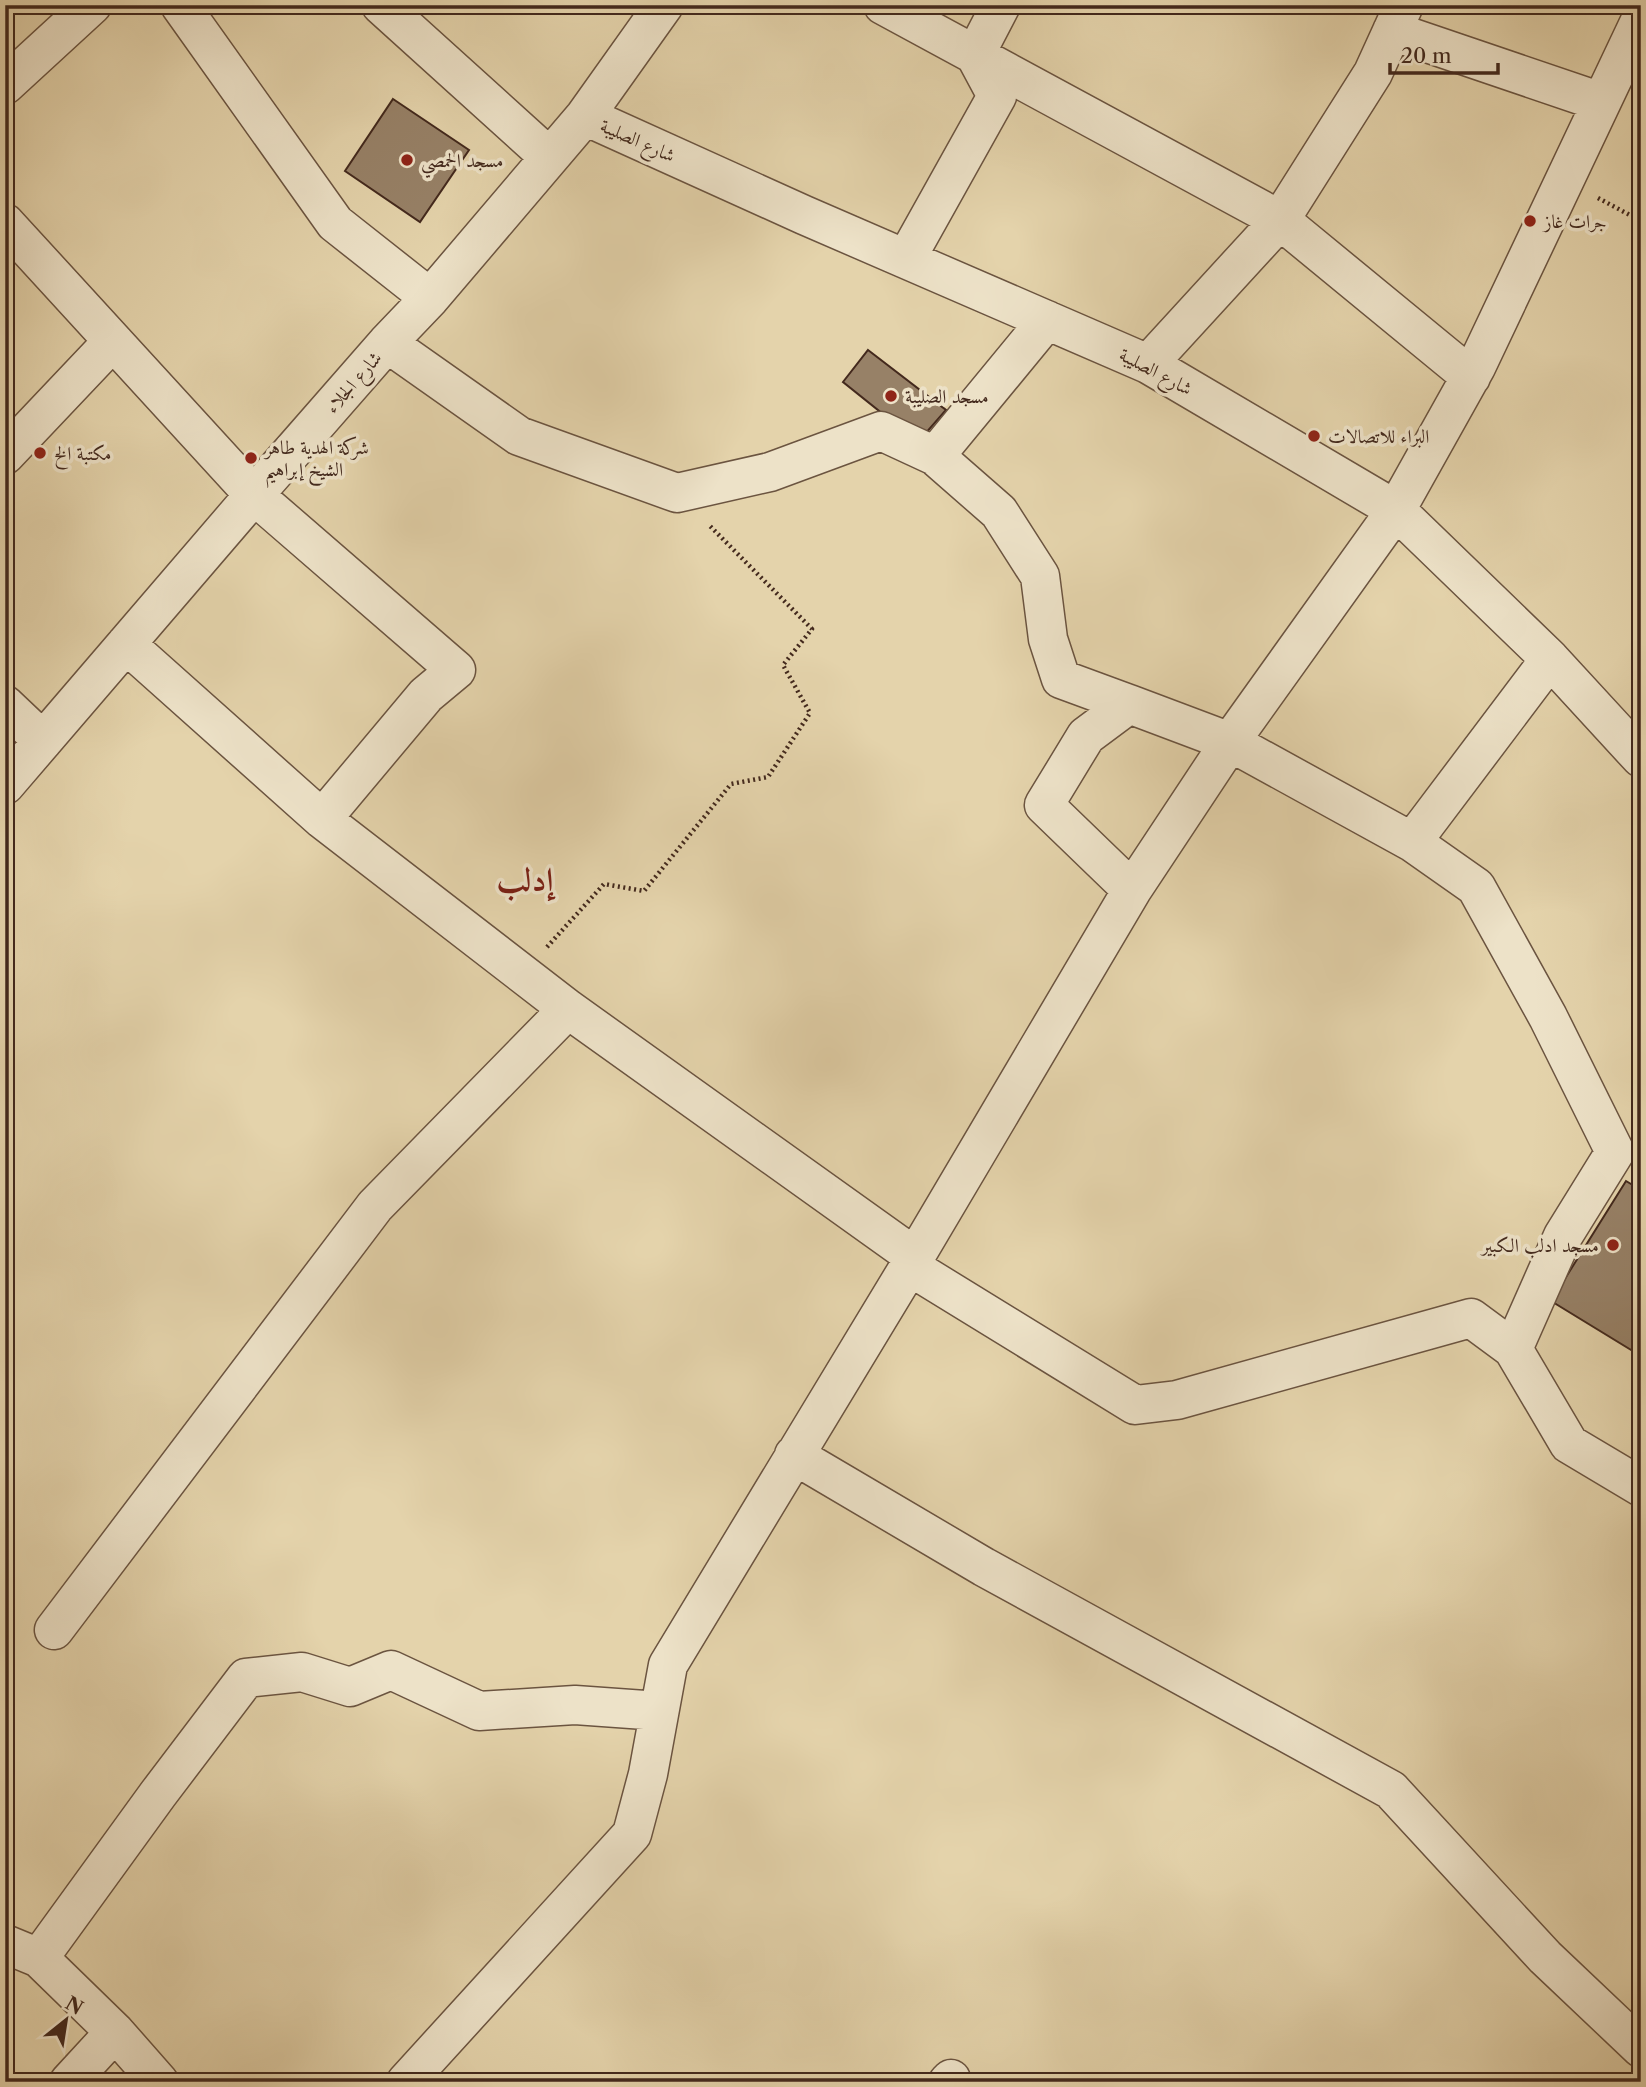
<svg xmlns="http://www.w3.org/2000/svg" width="1646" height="2087" font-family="'Libre Caslon Text',Amiri,serif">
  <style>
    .building { fill: #978167; stroke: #43291d; stroke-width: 2 }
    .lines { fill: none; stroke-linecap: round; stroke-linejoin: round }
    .minor-casing { stroke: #6b5440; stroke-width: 41 }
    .path { stroke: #43291d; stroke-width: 4.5; stroke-dasharray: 2 3.5; stroke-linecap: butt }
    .minor { stroke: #ede2c8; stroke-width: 38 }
    .poi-dot { fill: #8f2418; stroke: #ede2c8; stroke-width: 2.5 }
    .labels { text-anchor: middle; stroke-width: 7; stroke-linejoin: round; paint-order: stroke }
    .street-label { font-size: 19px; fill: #43291d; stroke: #ede2c8 }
    .poi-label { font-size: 19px; fill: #43291d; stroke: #ede2c8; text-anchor: start }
    .town-label { font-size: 33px; font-weight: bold; fill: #7a1f14; stroke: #ede2c8 }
  </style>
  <rect width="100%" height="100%" fill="#e4d3ab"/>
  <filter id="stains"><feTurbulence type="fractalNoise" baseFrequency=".00286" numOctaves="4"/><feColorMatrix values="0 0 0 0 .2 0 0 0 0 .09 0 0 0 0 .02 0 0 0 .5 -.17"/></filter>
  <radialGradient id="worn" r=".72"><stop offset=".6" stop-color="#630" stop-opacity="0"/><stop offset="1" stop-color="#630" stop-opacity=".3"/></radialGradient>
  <path class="building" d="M 393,99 L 469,150 L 420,222 L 345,171 Z
    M 868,350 L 946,410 L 918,442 L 843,382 Z
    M 1626,1181 L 1641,1190 L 1641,1356 L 1551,1301 Z"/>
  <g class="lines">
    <g class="minor-casing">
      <path id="minor" d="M 180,5 L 335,223 L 430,298
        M 381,5 L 549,157
        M 883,5 L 1280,220 L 1471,377
        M 1392,31 L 1601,102
        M 5,85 L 92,5
        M 585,116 L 804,215 L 1148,364 L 1396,510 L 1550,659 L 1641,758
        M 5,223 L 254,495 L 456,670 L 426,695 L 322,819
        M 906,259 L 997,96 L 975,55 L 1001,5
        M 387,343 L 519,436 L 677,493 L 770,472 L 881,431 L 935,456 L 1047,320
        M 1148,364 L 1280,220 L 1373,73 L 1404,5
        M 5,455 L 113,341
        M 935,456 L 999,512 L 1040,576 L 1048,639 L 1061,679 L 1129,704
        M 126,644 L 322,819 L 568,1009 L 915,1257
        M 5,705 L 43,741
        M 5,785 L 254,495 L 387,343 L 430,298 L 585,116 L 664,5
        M 1412,842 L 1476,887 L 1548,1017 L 1615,1152 L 1563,1236 L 1513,1349 L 1569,1444 L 1641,1487
        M 1132,890 L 1044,805 L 1086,736 L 1129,704 L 1230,742 L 1412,842 L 1550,659
        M 909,1266 L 1135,1405 L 1177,1400 L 1471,1318 L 1513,1349
        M 794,1455 L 984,1567 L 1391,1790 L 1545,1957 L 1641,2048
        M 54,1630 L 375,1206 L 568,1009
        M 5,1944 L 39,1958 L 115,2032 L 159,2082
        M 39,1958 L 158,1794 L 246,1678 L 302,1672 L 350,1687 L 391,1670 L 479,1711 L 575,1705 L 659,1711
        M 69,2082 L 115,2032
        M 406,2082 L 632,1834 L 648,1774 L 668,1665 L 915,1257 L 1132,890 L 1230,742 L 1396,510 L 1476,367 L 1641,19
        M 948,2082 L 951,2079"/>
    </g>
    <path class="path" d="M 1598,198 L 1641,221
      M 547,947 L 604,884 L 644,891 L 731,784 L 768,777 L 810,713 L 783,665 L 812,629 L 709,525"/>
    <use href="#minor" class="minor"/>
  </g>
  <g class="poi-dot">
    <circle cx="407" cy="160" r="7"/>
    <circle cx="1530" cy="221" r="7"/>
    <circle cx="891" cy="396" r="7"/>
    <circle cx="1314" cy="436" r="7"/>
    <circle cx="40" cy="453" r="7"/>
    <circle cx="251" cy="458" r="7"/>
    <circle cx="1613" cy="1245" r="7"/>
  </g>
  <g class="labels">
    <g class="street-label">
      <text transform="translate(638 140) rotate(24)" y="7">شارع الصليبة</text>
      <text transform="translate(1156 371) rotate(28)" y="7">شارع الصليبة</text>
      <text transform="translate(353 382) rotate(-49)" y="7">شارع الجلاء</text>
    </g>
    <g class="poi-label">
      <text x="421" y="167">مسجد الحمصي</text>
      <text x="1544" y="228">جرات غاز</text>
      <text x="905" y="403">مسجد الصليبة</text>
      <text x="1328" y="443">البراء للاتصالات</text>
      <text x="265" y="454">شركة الهدية طاهر<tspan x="265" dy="22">الشيخ إبراهيم</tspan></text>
      <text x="54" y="460">مكتبة الخ</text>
      <text x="1599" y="1252" text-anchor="end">مسجد ادلب الكبير</text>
    </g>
    <g class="town-label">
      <text x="525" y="891">إدلب</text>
    </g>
  </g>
  <rect width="1646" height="2087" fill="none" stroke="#e4d3ab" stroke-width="28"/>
  <rect x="7" y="7" width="1632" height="2073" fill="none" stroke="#43291d" stroke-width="3.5"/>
  <rect x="14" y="14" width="1618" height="2059" fill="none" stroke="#43291d" stroke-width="2"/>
  <g transform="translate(66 2020) rotate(30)" stroke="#ede2c8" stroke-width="5" paint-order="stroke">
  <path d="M0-5L12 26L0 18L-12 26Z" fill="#43291d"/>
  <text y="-10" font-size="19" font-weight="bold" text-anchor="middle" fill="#43291d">N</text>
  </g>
  <path d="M1390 63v10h108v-10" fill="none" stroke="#43291d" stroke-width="3.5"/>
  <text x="1401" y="63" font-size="21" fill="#43291d" stroke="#ede2c8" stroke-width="5" paint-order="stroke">20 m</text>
  <rect width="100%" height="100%" filter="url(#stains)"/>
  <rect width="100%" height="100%" fill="url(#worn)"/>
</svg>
